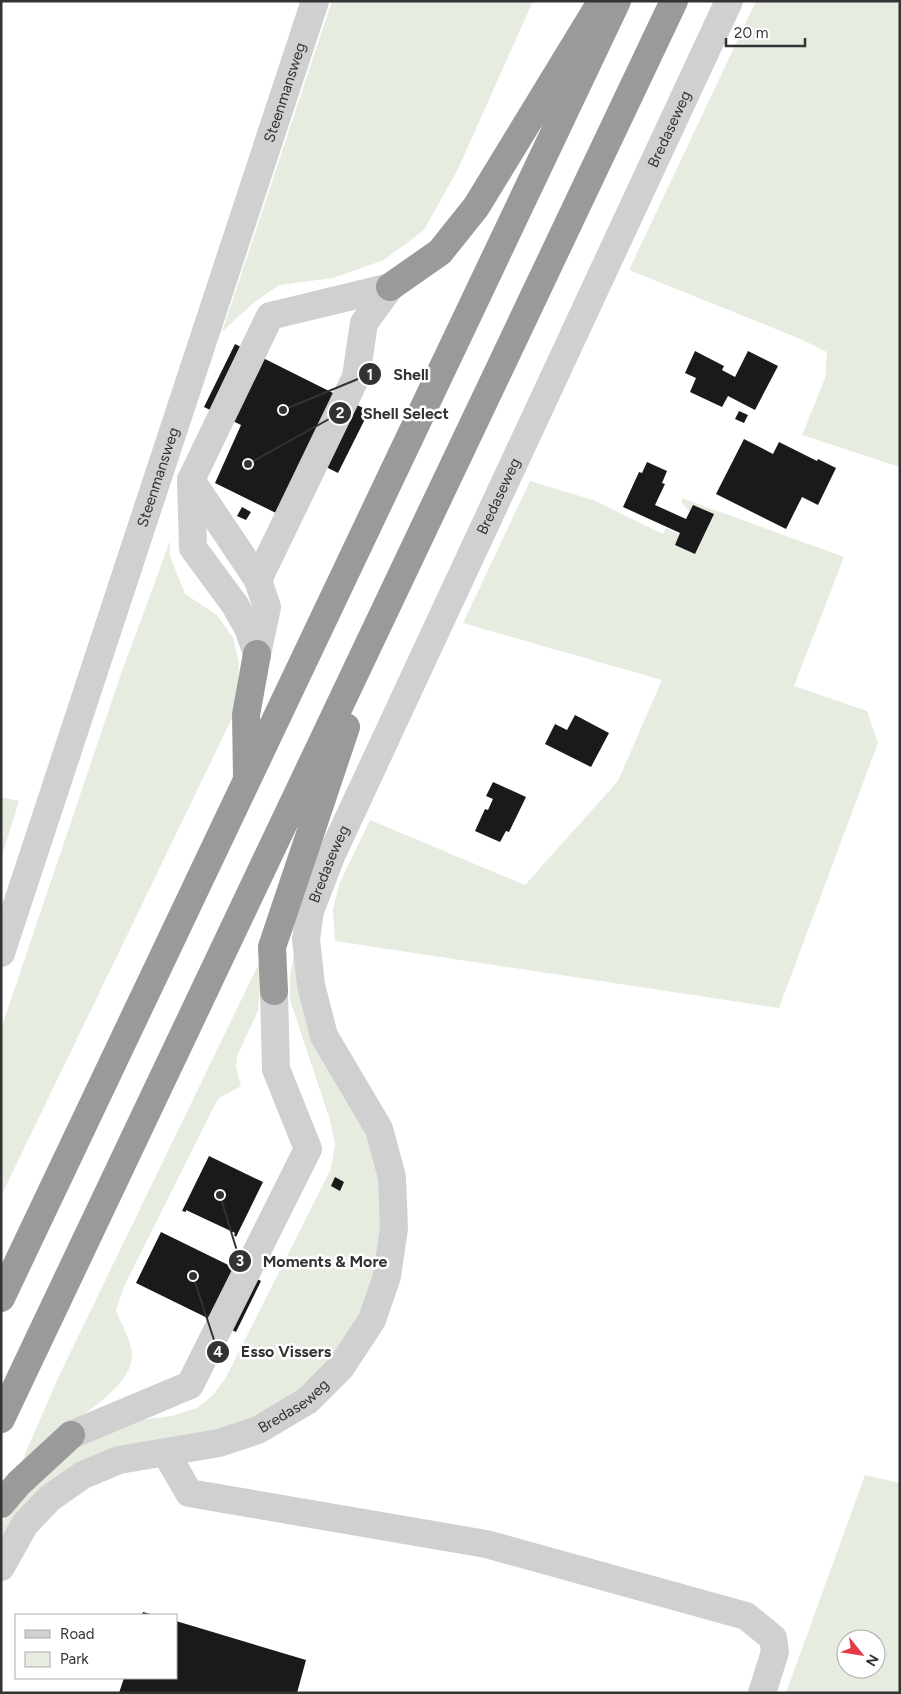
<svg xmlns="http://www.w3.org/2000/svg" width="901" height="1694" font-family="Figtree,sans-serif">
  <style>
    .green { fill: #e6ecdf; fill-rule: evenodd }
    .building { fill: #1a1a1a }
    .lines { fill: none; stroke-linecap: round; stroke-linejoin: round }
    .minor { stroke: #d0d0d0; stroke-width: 28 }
    .highway { stroke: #9a9a9a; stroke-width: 28 }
    .labels { text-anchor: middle; stroke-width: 5; stroke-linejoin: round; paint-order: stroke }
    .street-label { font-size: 15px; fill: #333; stroke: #fff }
    .leader { fill: none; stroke: #333; stroke-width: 2 }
    .callout-dot { fill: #333; stroke: #fff; stroke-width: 2 }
    .mark-label { font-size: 15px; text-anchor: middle; font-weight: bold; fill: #fff }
    .callout-label { font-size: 16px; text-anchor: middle; font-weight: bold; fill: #333; stroke: #fff; stroke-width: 5; stroke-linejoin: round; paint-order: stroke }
  </style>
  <rect width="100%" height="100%" fill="#fff"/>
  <path class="green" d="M 332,1 L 533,1 L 458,169 L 424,230 L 384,260 L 333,278 L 279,285 L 252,304 L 222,332 Z
    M 756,1 L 900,1 L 900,467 L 802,435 L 825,378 L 827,352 L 803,340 L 629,270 Z
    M 530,481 L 593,500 L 663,534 L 666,528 L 678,534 L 690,512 L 681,502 L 682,498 L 844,557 L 794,686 L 867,711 L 878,743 L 779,1008 L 335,941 L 333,909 L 340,882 L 370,820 L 525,885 L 618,781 L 662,680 L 463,623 Z
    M 170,541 L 170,556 L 185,594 L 217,615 L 233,638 L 239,664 L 236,710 L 1,1196 L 1,1029 L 121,674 Z
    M 1,797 L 19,801 L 1,859 Z
    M 299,932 L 368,1130 L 388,1222 L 373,1300 L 336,1366 L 242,1430 L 126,1451 L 1,1546 L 1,1523 L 11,1509 L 80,1441 L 121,1422 L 172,1416 L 197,1408 L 212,1396 L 225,1379 L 331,1169 L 335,1144 L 330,1120 L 290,1000 L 290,975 Z
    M 263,955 L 258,1011 L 237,1056 L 236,1066 L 241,1086 L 219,1098 L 212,1110 L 124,1287 L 116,1310 C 120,1322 131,1340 132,1353 C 134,1388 77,1416 54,1437 C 41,1449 28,1462 16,1475 L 58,1378 Z
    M 865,1475 L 900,1483 L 900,1693 L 786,1693 ZM 846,1639 L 876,1639 L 876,1669 L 846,1669 Z"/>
  <path class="building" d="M 235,344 L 369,411 L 338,473 L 304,456 L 276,513 L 215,483 L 241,425 L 204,407 Z
    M 695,351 L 724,366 L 722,370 L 735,377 L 748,351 L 778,366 L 755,410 L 728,396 L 722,407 L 690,392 L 696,378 L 685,373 Z
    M 739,411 L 748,415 L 744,423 L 735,419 Z
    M 744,439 L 773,454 L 779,442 L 817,461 L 818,459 L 836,468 L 818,505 L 802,497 L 786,529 L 716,494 Z
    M 647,462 L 667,471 L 662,483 L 665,484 L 655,505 L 686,519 L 693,505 L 714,514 L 695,554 L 675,545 L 680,533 L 623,507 L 639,472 L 642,473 Z
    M 242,507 L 251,512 L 246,520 L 237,516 Z
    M 575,715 L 609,733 L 591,767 L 545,744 L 555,724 L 567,730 Z
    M 493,782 L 526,797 L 509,832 L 506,831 L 500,842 L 475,831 L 485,809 L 488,810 L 493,799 L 486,796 Z
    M 209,1156 L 263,1182 L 236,1237 L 234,1235 L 235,1233 L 186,1210 L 186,1212 L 182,1211 Z
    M 335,1177 L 344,1182 L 340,1191 L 331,1186 Z
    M 161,1232 L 261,1281 L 236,1332 L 136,1283 Z
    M 143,1612 L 154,1615 L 142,1615 Z
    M 176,1621 L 306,1660 L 297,1693 L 119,1693 L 124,1678 L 176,1678 Z"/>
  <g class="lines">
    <g class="minor">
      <path d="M 191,480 L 193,548 L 235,605 L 248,628 L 257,654"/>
      <path d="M 258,580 L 191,480 L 270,316 L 390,287"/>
      <path d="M 257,654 L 267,607 L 258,580 L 356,377 L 364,323 L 390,287"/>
      <path id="s1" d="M 1,953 L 315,1"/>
      <path d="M 71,1435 L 190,1385 L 308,1149 L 276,1069 L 274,991"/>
      <path d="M 166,1453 L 189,1493 L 486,1544 L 746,1616 L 773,1638 L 775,1652 L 762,1693"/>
      <path id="s2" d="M 1,1567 L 25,1524 L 50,1498 L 83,1475 L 119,1460 L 219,1443 L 258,1430 L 307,1401 L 341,1367 L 372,1320 L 387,1276 L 394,1228 L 392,1177 L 379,1129 L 324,1036 L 311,985 L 306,939 L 310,911 L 332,854 L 729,1"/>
    </g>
    <path class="highway" d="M 390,287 L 440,252 L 476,207 L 598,7
      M 247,776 L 246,715 L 257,654
      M 274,991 L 272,947 L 346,727
      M 1,1298 L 617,1
      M 1,1419 L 674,1
      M 1,1504 L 19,1483 L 71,1435"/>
  </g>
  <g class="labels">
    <g class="street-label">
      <text dy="5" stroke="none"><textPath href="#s1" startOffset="906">Steenmansweg</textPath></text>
      <text dy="5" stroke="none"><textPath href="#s2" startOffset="1760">Bredaseweg</textPath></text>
      <text dy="5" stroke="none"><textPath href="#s1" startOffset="501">Steenmansweg</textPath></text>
      <text dy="5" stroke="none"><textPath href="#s2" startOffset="1355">Bredaseweg</textPath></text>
      <text dy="5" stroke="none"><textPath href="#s2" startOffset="950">Bredaseweg</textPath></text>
      <text dy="5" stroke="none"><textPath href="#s2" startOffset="350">Bredaseweg</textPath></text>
    </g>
  </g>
  <path class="leader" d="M283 410L370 374M248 464L340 413M220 1195L240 1261M193 1276L218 1352"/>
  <g class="callout-dot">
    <circle cx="283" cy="410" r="5"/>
    <circle cx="248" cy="464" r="5"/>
    <circle cx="220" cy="1195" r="5"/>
    <circle cx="193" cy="1276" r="5"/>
    <circle cx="370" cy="374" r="12"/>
    <circle cx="340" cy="413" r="12"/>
    <circle cx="240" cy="1261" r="12"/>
    <circle cx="218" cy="1352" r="12"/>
  </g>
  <g class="mark-label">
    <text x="370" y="380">1</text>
    <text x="340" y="418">2</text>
    <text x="240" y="1266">3</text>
    <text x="218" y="1357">4</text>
  </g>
  <g class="callout-label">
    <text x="411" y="380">Shell</text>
    <text x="406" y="419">Shell Select</text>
    <text x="325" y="1267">Moments &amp; More</text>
    <text x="286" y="1357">Esso Vissers</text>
  </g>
  <rect width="901" height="1694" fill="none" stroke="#333333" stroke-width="5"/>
  <rect x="15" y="1614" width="162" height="65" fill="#ffffff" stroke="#adadad"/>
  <rect x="25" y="1630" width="25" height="8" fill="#d0d0d0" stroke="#adadad"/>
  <text x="60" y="1639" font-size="15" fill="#333333">Road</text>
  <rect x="25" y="1652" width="25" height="15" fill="#e6ecdf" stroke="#adadad"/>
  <text x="60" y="1664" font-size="15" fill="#333333">Park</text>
  <g transform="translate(861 1654) rotate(120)"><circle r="24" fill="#ffffff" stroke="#adadad"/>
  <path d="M0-4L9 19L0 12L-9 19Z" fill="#e63946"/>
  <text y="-8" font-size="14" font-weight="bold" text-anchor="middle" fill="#333333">N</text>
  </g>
  <path d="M726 38v8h79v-8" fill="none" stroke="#333333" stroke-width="2.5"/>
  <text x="734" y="38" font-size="15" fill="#333333" stroke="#ffffff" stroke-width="4" paint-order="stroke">20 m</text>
</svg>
